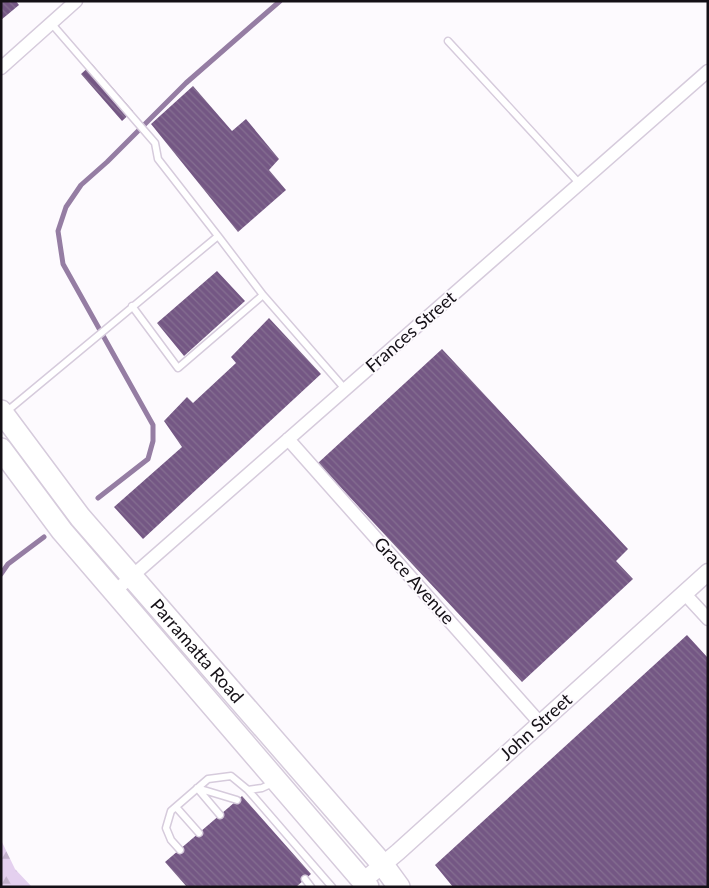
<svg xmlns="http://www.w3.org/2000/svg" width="709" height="888" font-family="Lato,sans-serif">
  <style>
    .forest { fill: url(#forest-firs) }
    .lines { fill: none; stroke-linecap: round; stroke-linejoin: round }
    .stream { stroke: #957da3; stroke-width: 5 }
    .building { fill: url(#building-back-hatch) }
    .service-casing { stroke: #d6cbdc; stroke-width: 9 }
    .minor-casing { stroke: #d6cbdc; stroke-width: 15 }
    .tertiary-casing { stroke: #d6cbdc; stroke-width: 19 }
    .trunk-casing { stroke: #d6cbdc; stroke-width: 24 }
    .service { stroke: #fff; stroke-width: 6 }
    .minor { stroke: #fff; stroke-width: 12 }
    .tertiary { stroke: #fff; stroke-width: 16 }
    .trunk { stroke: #fff; stroke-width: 21 }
    .labels { text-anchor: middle; stroke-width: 4; stroke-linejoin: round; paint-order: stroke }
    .street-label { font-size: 18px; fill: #141016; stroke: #fdfafe }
  </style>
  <defs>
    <pattern id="forest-firs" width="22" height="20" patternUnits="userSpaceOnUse" patternTransform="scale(1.25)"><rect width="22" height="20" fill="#e4d0ef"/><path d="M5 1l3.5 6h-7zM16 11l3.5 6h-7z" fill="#c3b2cc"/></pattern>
    <pattern id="building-back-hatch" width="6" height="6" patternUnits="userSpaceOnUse" patternTransform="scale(1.25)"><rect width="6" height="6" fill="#745784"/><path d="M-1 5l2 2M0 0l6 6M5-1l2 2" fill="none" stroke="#856f91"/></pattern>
  </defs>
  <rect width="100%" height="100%" fill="#fdfafe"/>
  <path class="forest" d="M 1,840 L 15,869 L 32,887 L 1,887 Z"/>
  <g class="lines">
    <path class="stream" d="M 98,498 L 148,459 L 153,441 L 153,425 L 63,264 L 58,231 L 66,207 L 81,185 L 107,162 L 186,83 L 280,1
      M 1,574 L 8,564 L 44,537"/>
  </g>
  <path class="building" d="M 1,1 L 16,1 L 19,5 L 1,20 Z
    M 92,64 L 133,111 L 122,121 L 81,74 Z
    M 193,86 L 232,131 L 246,119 L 279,159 L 269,170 L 286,190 L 238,232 L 151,124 Z
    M 217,271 L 245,301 L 184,356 L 157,323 Z
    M 269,318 L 321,374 L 143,539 L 114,507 L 182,447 L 164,421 L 187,397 L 193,403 L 236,363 L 231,357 Z
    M 442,349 L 628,549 L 616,561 L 633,579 L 522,682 L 318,463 Z
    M 687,635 L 708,658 L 708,887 L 453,887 L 435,865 Z
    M 242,796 L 311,874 L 296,887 L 187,887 L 165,862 Z"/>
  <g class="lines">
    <g class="service-casing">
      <path id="service" d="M 51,23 L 155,143 L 158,159 L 218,236
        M 448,41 L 579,183
        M 132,306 L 178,368 L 263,295
        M 6,412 L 218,236 L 263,295 L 345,389
        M 197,788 L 237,800
        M 198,789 L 220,815
        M 248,790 L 262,788 L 273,783
        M 176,807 L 199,833
        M 180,850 L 171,840 L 166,828 L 171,811 L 208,779 L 231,776 L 248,790 L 332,887
        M 305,879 L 311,887"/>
    </g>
    <g class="minor-casing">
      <path id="minor" d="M 1,68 L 76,1
        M 288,439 L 540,723
        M 114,592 L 708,71
        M 684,593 L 708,619"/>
    </g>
    <g class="tertiary-casing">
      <path id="tertiary" d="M 363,881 L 398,852 L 708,572"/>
    </g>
    <g class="trunk-casing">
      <g id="trunk">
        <path id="s1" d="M 1,411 L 80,517 L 383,865 L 399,887"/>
        <path d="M 1,449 L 62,531 L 368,887"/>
      </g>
    </g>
    <use href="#service" class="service"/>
    <use href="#minor" class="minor"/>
    <use href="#tertiary" class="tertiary"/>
    <use href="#trunk" class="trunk"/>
  </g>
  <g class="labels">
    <g class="street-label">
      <text transform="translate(411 332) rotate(-41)" y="6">Frances Street</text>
      <text transform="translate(414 581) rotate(48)" y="6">Grace Avenue</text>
      <text dy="6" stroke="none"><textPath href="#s1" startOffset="310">Parramatta Road</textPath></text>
      <text transform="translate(536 727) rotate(-42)" y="6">John Street</text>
    </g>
  </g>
  <rect width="709" height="888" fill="none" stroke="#141016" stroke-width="5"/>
</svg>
